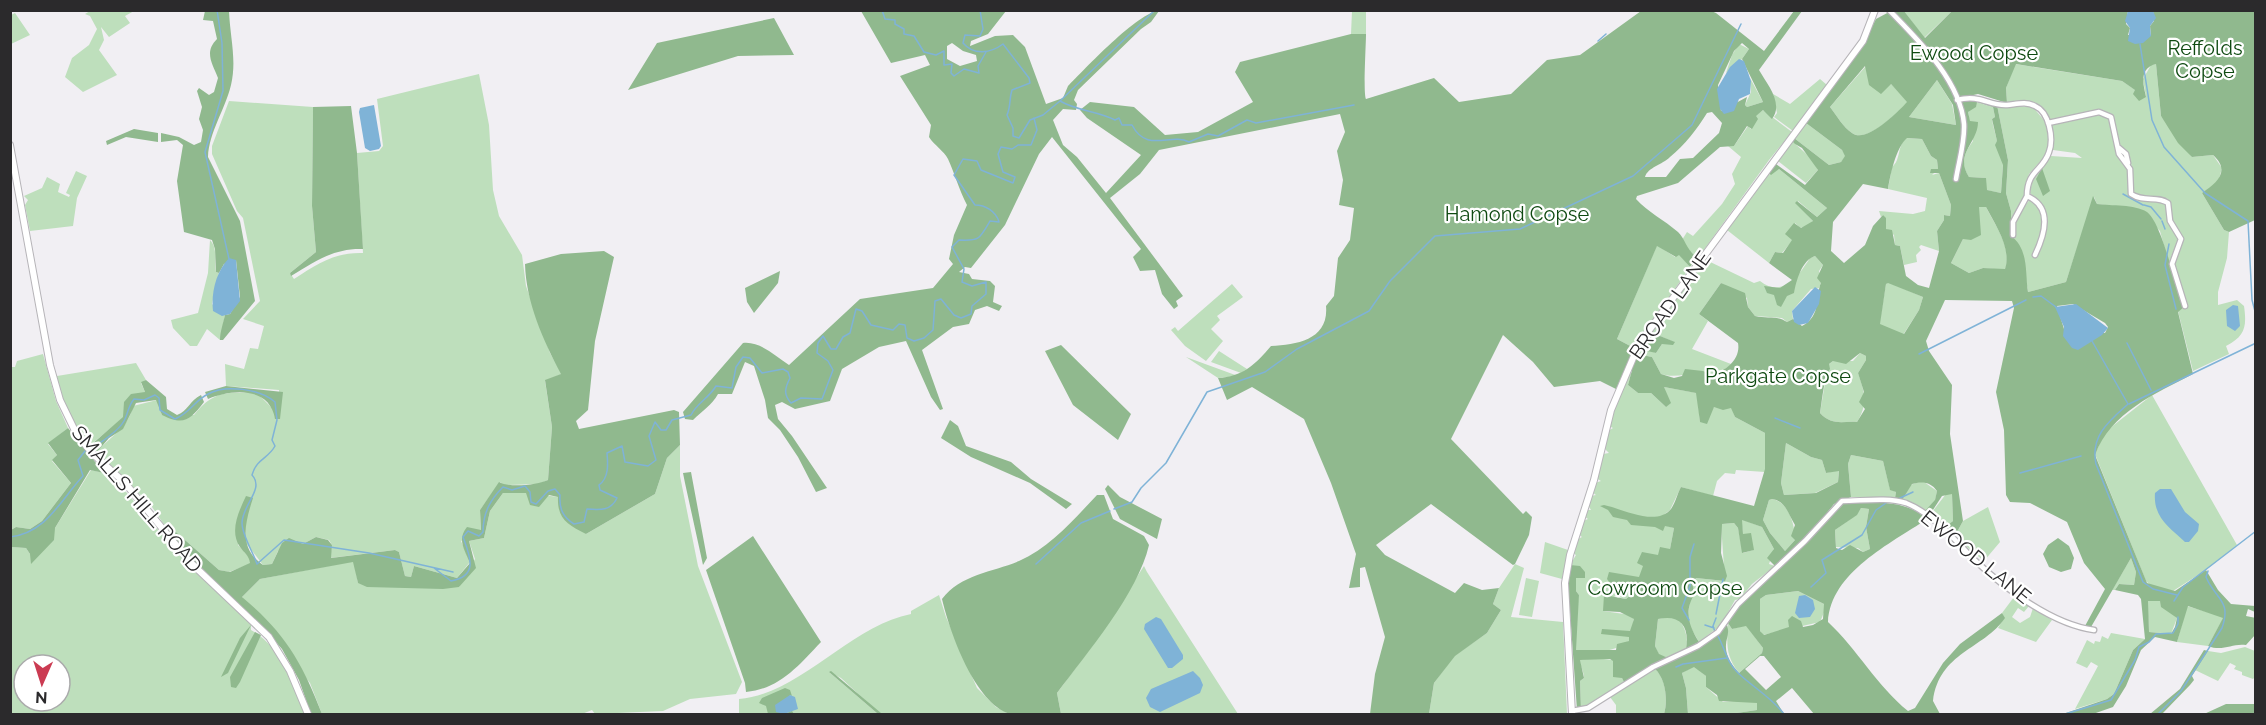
<svg xmlns="http://www.w3.org/2000/svg" width="2266" height="725" font-family="Raleway,sans-serif">
  <style>
    .green { fill: #bedfbc; fill-rule: evenodd }
    .forest { fill: #90b98e; fill-rule: evenodd }
    .water { fill: #7fb3d7 }
    .lines { fill: none; stroke-linecap: round; stroke-linejoin: round }
    .stream { stroke: #7fb3d7; stroke-width: 1.5 }
    .minor-casing { stroke: #b6b4b8; stroke-width: 7 }
    .tertiary-casing { stroke: #b6b4b8; stroke-width: 8 }
    .minor { stroke: #fff; stroke-width: 4.5 }
    .tertiary { stroke: #fff; stroke-width: 6 }
    .labels { text-anchor: middle; stroke-width: 4.5; stroke-linejoin: round; paint-order: stroke }
    .park-label { font-size: 20px; fill: #0f4a11; stroke: #fff }
    .street-label { font-size: 20px; fill: #2b2a2c; stroke: #fff }
  </style>
  <rect width="100%" height="100%" fill="#f1eff3"/>
  <path class="green" d="M 90,11 L 134,11 L 125,16 L 130,23 L 109,37 L 101,27 L 104,40 L 99,50 L 117,75 L 83,92 L 65,77 L 72,58 L 89,45 L 97,29 L 90,16 L 85,14 Z
    M 1352,11 L 1366,11 L 1366,34 L 1351,34 Z
    M 1904,11 L 1952,11 L 1924,38 Z
    M 15,13 L 30,35 L 11,44 L 11,15 Z
    M 1739,44 L 1749,49 L 1742,59 L 1726,73 L 1732,55 Z
    M 2015,64 L 2122,81 L 2146,97 L 2143,79 L 2151,65 L 2156,64 L 2161,116 L 2192,157 L 2213,155 L 2222,168 L 2218,183 L 2202,193 L 2224,230 L 2229,232 L 2227,258 L 2218,292 L 2218,305 L 2237,300 L 2244,306 C 2247,327 2245,336 2226,346 L 2229,354 L 2193,371 L 2178,311 L 2184,307 L 2174,273 L 2174,261 L 2183,239 L 2171,221 L 2168,199 C 2157,195 2146,200 2136,194 C 2127,189 2133,177 2132,168 C 2130,155 2122,153 2119,144 C 2115,132 2117,123 2109,113 L 2097,111 L 2050,120 L 2028,101 L 2007,103 L 2006,88 Z
    M 1866,66 L 1870,85 L 1891,84 L 1908,102 C 1898,112 1867,144 1852,133 C 1843,127 1837,116 1830,107 Z
    M 479,74 L 489,125 L 493,190 L 499,216 L 522,255 L 526,286 L 550,353 L 562,374 L 545,381 L 552,427 L 548,480 L 539,484 L 504,485 L 500,482 L 480,510 L 481,530 L 461,541 L 470,562 L 457,578 L 414,566 L 411,577 L 405,576 L 399,552 L 395,550 L 330,558 L 332,545 L 329,540 L 316,537 L 303,544 L 278,551 L 272,564 L 263,565 L 246,543 L 245,523 L 238,545 L 250,558 L 250,564 L 229,572 L 219,570 L 168,525 L 165,526 L 150,504 L 97,452 C 111,435 128,429 133,406 L 157,400 L 162,415 L 194,415 C 215,389 227,393 257,393 L 274,410 L 275,418 L 280,419 L 279,390 L 226,386 L 225,364 L 244,369 L 250,348 L 258,349 L 264,326 L 243,319 L 260,301 L 243,218 L 237,211 L 212,154 L 212,146 L 229,101 L 313,107 L 312,206 L 316,252 L 290,273 L 294,279 C 317,264 335,252 363,253 L 357,153 L 379,151 L 383,146 L 377,99 Z
    M 1750,78 L 1763,102 L 1747,107 L 1745,105 L 1751,92 Z
    M 1820,79 L 1827,85 L 1793,131 L 1774,117 L 1777,113 L 1773,94 L 1790,104 Z
    M 1937,80 L 1952,104 L 1956,125 L 1909,117 Z
    M 1976,102 L 1993,107 L 1995,117 L 1992,119 L 1993,125 L 2003,164 L 2001,193 L 1986,190 L 1986,178 L 1969,177 C 1960,164 1964,153 1973,141 L 1968,112 Z
    M 1997,105 L 2033,107 L 2047,124 L 2050,141 L 2046,155 L 2029,174 L 2025,195 L 2010,225 L 2011,211 L 2006,193 L 2008,160 Z
    M 1763,110 L 1792,132 L 1769,160 L 1698,258 L 1685,247 L 1682,240 L 1687,232 L 1693,236 L 1722,204 L 1735,184 L 1732,174 L 1741,157 L 1728,146 L 1734,146 L 1748,126 L 1751,129 L 1755,116 Z
    M 2097,114 L 2110,119 L 2115,142 L 2127,165 L 2130,195 L 2138,201 L 2161,201 L 2167,205 L 2168,222 L 2179,239 L 2171,257 L 2170,268 L 2160,231 L 2138,209 L 2097,204 L 2094,197 L 2066,282 L 2028,292 L 2025,273 L 2011,236 L 2014,236 L 2015,220 L 2030,199 L 2038,204 L 2043,219 L 2037,255 C 2049,230 2052,212 2030,193 L 2033,176 L 2051,156 L 2082,158 L 2075,153 L 2053,150 L 2051,125 Z
    M 1806,123 L 1842,150 L 1846,156 L 1841,162 L 1829,165 L 1794,138 Z
    M 1906,138 L 1922,139 L 1931,156 L 1937,160 L 1938,169 L 1932,175 L 1939,173 L 1951,205 L 1950,216 L 1944,215 L 1944,220 L 1937,231 L 1939,251 L 1921,245 L 1919,247 L 1921,250 L 1916,255 L 1917,262 L 1904,265 L 1900,246 L 1895,245 L 1894,235 L 1886,229 L 1883,215 L 1881,217 L 1879,211 L 1913,214 L 1925,211 L 1927,198 L 1888,189 L 1892,167 C 1901,160 1897,146 1906,138 Z
    M 1792,141 L 1813,160 L 1818,170 L 1806,183 L 1778,161 Z
    M 1779,169 L 1827,208 L 1817,217 L 1798,201 L 1796,203 L 1813,221 L 1809,226 L 1800,228 L 1795,223 L 1793,240 L 1782,253 L 1775,252 L 1769,263 L 1727,230 L 1750,197 L 1753,197 C 1754,184 1767,174 1779,169 Z
    M 76,171 L 87,176 L 77,198 L 73,226 L 30,231 L 25,205 L 28,200 L 24,196 L 42,188 L 47,177 L 60,184 L 58,192 L 69,197 L 70,195 L 66,193 Z
    M 1979,207 L 1986,207 C 1995,225 2013,249 2005,270 L 1983,268 L 1969,273 L 1951,263 Z
    M 210,240 C 218,248 214,261 216,272 L 219,273 L 212,304 L 225,315 L 220,340 L 207,329 L 197,346 L 190,346 L 173,328 L 171,320 L 198,313 L 208,273 Z
    M 1657,245 L 1675,257 L 1679,254 L 1690,267 L 1634,348 L 1617,339 Z
    M 1815,256 L 1823,265 L 1819,271 L 1821,283 L 1819,288 L 1811,289 L 1792,311 L 1793,319 L 1787,322 L 1782,318 L 1755,316 L 1748,307 L 1747,298 L 1721,283 L 1699,314 L 1708,321 L 1692,349 L 1731,364 L 1722,372 L 1712,376 C 1696,368 1679,380 1661,374 L 1652,357 L 1637,354 L 1641,347 L 1656,353 L 1662,344 L 1673,344 L 1674,342 L 1650,332 L 1704,259 L 1754,283 L 1760,281 C 1783,299 1799,275 1810,258 Z
    M 1888,282 L 1923,297 L 1919,310 L 1903,335 L 1879,325 L 1886,284 Z
    M 1232,284 L 1243,297 L 1217,316 L 1220,320 L 1211,329 L 1223,341 L 1206,361 L 1185,346 L 1171,330 L 1175,327 L 1178,331 Z
    M 1219,351 L 1247,369 L 1241,373 L 1211,362 Z
    M 1860,353 L 1866,356 L 1866,360 L 1858,373 C 1865,393 1868,404 1857,422 C 1842,421 1832,426 1820,413 L 1828,365 L 1833,361 L 1853,361 Z
    M 43,354 L 56,401 L 68,428 L 48,444 L 57,455 L 52,461 L 71,483 L 42,521 L 30,529 L 16,527 L 11,530 L 10,367 L 15,367 L 17,361 Z
    M 1186,357 L 1238,376 L 1218,378 Z
    M 136,363 L 146,380 L 141,383 L 145,392 L 125,409 L 124,417 L 88,447 L 69,417 L 55,379 L 57,376 Z
    M 1627,374 L 1631,374 L 1628,385 L 1638,393 L 1651,393 L 1666,407 L 1664,387 L 1697,393 L 1700,422 L 1714,407 L 1732,408 L 1735,417 L 1765,433 L 1765,472 L 1736,470 L 1735,474 L 1725,473 L 1717,481 L 1713,496 L 1681,487 L 1670,510 L 1661,517 L 1664,525 L 1674,528 L 1670,549 L 1644,566 L 1640,577 L 1622,585 L 1630,587 L 1632,594 L 1626,599 L 1615,596 L 1603,611 L 1631,615 L 1634,619 L 1629,641 C 1614,652 1595,654 1576,650 C 1575,643 1577,603 1579,595 L 1576,591 L 1576,578 L 1585,578 L 1570,565 L 1576,555 L 1573,553 L 1576,540 L 1582,537 L 1578,534 L 1583,521 L 1588,519 L 1584,516 L 1587,510 L 1591,510 L 1588,505 L 1591,496 L 1596,495 L 1592,492 L 1595,483 L 1601,481 L 1596,478 L 1603,454 L 1609,453 L 1604,448 L 1608,431 L 1613,428 L 1609,426 Z
    M 2152,395 L 2237,545 L 2206,570 L 2173,591 L 2150,585 L 2146,581 L 2095,454 L 2105,432 Z
    M 1786,443 L 1811,457 L 1822,460 L 1826,473 L 1839,470 L 1838,482 L 1815,493 L 1784,495 L 1781,483 Z
    M 680,445 L 680,476 L 698,566 L 742,682 L 736,694 L 690,699 L 663,711 L 595,714 L 592,710 L 582,714 L 322,714 L 310,683 L 242,597 L 260,579 L 354,561 L 358,583 L 459,587 L 475,559 L 469,541 L 484,538 L 490,511 L 503,493 L 521,492 L 558,497 L 586,534 L 655,494 L 667,458 Z
    M 1851,455 L 1883,461 L 1890,489 L 1896,492 L 1895,498 L 1851,497 L 1848,464 Z
    M 91,470 L 104,473 L 121,486 L 188,565 L 242,616 L 251,625 L 251,630 C 281,647 293,683 305,714 L 11,714 L 11,547 L 26,548 L 30,554 L 55,528 ZM 24,665 L 60,665 L 60,701 L 24,701 Z
    M 1919,482 L 1924,482 L 1937,491 L 1935,501 L 1924,512 L 1902,500 L 1910,485 Z
    M 1946,494 L 1952,494 L 1953,521 L 1945,527 L 1929,516 Z
    M 1772,499 C 1789,502 1795,525 1795,540 L 1785,551 L 1770,533 L 1763,520 L 1769,500 Z
    M 1988,507 L 2000,542 L 1984,561 L 1961,542 L 1957,532 L 1963,521 Z
    M 1861,508 L 1869,509 L 1866,527 L 1870,549 L 1863,552 L 1858,548 L 1836,547 L 1835,530 L 1856,515 Z
    M 1741,519 L 1762,527 L 1774,549 L 1769,564 L 1775,566 L 1752,584 L 1740,599 L 1735,600 L 1721,625 L 1699,642 L 1689,625 L 1688,616 L 1692,584 L 1696,578 L 1725,581 L 1721,524 L 1734,523 L 1738,528 L 1743,553 L 1753,550 L 1743,534 Z
    M 1545,542 L 1568,550 L 1562,579 L 1540,573 Z
    M 2131,558 L 2136,572 L 2134,585 L 2119,584 L 2115,590 L 2112,590 Z
    M 1515,564 L 1524,568 L 1511,617 L 1563,622 L 1567,714 L 1429,714 L 1434,683 L 1454,656 L 1487,633 L 1501,610 L 1493,604 L 1499,588 Z
    M 1144,566 L 1147,572 L 1238,714 L 1061,714 L 1057,693 L 1092,646 Z
    M 1526,578 L 1539,581 L 1532,617 L 1519,615 Z
    M 1798,591 L 1824,604 L 1825,610 L 1820,622 L 1763,635 L 1760,631 L 1760,599 L 1766,595 Z
    M 939,595 L 946,617 L 977,688 L 996,707 L 1009,714 L 880,714 L 841,678 L 829,672 L 878,714 L 739,714 L 739,699 C 800,694 850,626 911,614 L 911,611 Z
    M 2014,597 L 2029,606 L 2024,612 L 2018,608 L 2012,617 L 2020,623 L 2030,617 L 2033,608 L 2052,620 L 2036,642 L 1998,628 L 2004,618 L 2002,613 Z
    M 2147,601 L 2160,601 L 2177,618 L 2171,634 L 2149,632 Z
    M 2187,606 L 2224,617 L 2208,646 L 2177,642 Z
    M 1672,616 C 1684,620 1689,637 1686,649 L 1668,658 L 1659,655 L 1655,646 L 1658,619 Z
    M 1728,623 L 1732,629 L 1746,625 L 1763,648 L 1762,653 L 1739,673 C 1725,655 1727,643 1728,623 Z
    M 2111,633 L 2145,639 L 2133,650 L 2114,694 L 2107,699 L 2075,709 L 2098,666 L 2091,662 L 2087,668 L 2076,663 L 2087,640 L 2094,644 L 2095,641 L 2100,642 L 2102,636 L 2108,639 Z
    M 2245,647 L 2255,651 L 2255,677 L 2253,679 L 2242,675 L 2242,672 L 2234,669 L 2236,666 L 2230,663 L 2218,681 L 2195,670 L 2208,651 L 2221,653 Z
    M 1594,658 L 1613,660 L 1624,682 L 1581,710 L 1580,681 L 1584,678 C 1584,671 1580,667 1580,660 Z
    M 1694,666 L 1706,676 L 1706,687 L 1723,702 L 1748,700 L 1758,703 L 1757,710 L 1730,714 L 1688,714 L 1686,688 L 1682,673 Z
    M 1655,669 C 1666,678 1668,701 1664,714 L 1616,714 L 1616,705 L 1610,697 Z"/>
  <path class="forest" d="M 1709,10 L 1716,13 L 1764,51 L 1794,11 L 1802,11 L 1759,70 C 1767,84 1784,103 1772,119 L 1763,110 L 1756,116 L 1758,119 L 1752,129 L 1747,126 L 1734,146 L 1720,147 L 1678,183 L 1637,196 L 1636,199 C 1648,212 1664,220 1678,232 C 1686,240 1686,250 1698,258 L 1690,267 L 1679,255 L 1676,257 L 1657,246 L 1617,339 L 1634,348 L 1616,389 L 1600,381 L 1554,387 L 1533,362 L 1503,335 L 1451,439 L 1523,514 L 1526,511 L 1532,517 L 1529,535 L 1515,564 L 1513,565 L 1431,504 L 1376,545 L 1385,555 L 1455,593 L 1464,583 L 1482,590 L 1499,588 L 1493,604 L 1501,610 L 1487,633 L 1455,656 L 1434,683 L 1429,714 L 1370,714 L 1375,674 L 1385,637 L 1365,567 L 1360,568 L 1360,587 L 1349,588 L 1356,554 L 1331,483 L 1304,419 L 1252,387 L 1227,400 L 1218,378 C 1242,377 1256,364 1271,346 C 1298,345 1329,339 1326,306 L 1334,296 L 1338,258 L 1350,240 L 1354,208 L 1339,205 L 1343,180 L 1337,151 L 1345,132 L 1340,114 L 1159,150 L 1140,174 L 1110,198 L 1183,296 L 1176,301 L 1178,306 L 1174,309 L 1162,294 L 1155,270 L 1140,271 L 1133,257 L 1141,249 L 1052,137 L 1039,154 L 1005,225 L 971,268 L 965,267 L 959,272 L 969,274 L 972,279 L 990,281 L 995,286 L 993,302 L 1002,306 L 999,311 L 987,306 L 975,310 L 969,324 L 953,327 L 922,350 L 943,409 L 940,410 L 931,397 L 906,341 L 879,347 L 842,369 L 830,401 L 795,409 L 782,402 L 775,405 L 778,419 L 792,436 L 827,488 L 816,492 L 798,457 L 780,430 L 768,418 L 765,400 L 754,366 L 745,362 L 732,394 L 718,394 C 712,405 702,411 693,420 L 685,419 L 683,412 L 743,343 C 760,341 775,356 789,365 L 860,299 L 933,288 L 953,264 L 949,259 L 954,235 L 967,205 C 959,190 955,174 948,159 C 944,151 934,145 929,137 L 931,125 L 900,76 L 930,65 L 925,55 L 891,63 L 861,11 L 1006,11 L 988,34 L 971,41 L 970,46 L 995,36 L 1013,35 L 1025,47 L 1046,104 L 1063,98 L 1068,86 C 1084,70 1139,11 1159,11 L 1151,22 L 1141,29 L 1078,90 L 1074,100 L 1077,104 L 1076,110 L 1063,109 L 1053,120 L 1063,145 L 1077,157 L 1106,193 L 1141,155 L 1087,118 L 1080,110 L 1090,102 L 1134,107 L 1165,135 L 1198,132 L 1253,102 L 1235,72 L 1240,62 L 1351,34 L 1366,34 C 1366,46 1363,93 1366,99 L 1434,78 L 1459,102 L 1511,94 L 1547,60 L 1580,55 L 1641,11 ZM 952,43 L 963,51 L 976,55 L 977,61 L 960,66 L 947,59 L 947,46 ZM 1742,43 L 1749,49 L 1742,59 L 1763,102 L 1747,107 L 1745,105 L 1747,97 L 1721,111 L 1718,85 L 1734,51 ZM 1712,112 L 1722,123 L 1719,133 L 1693,158 L 1680,159 L 1666,177 L 1645,177 C 1648,167 1662,165 1670,157 C 1685,145 1697,129 1707,113 Z
    M 205,11 L 229,11 C 230,37 237,60 231,85 C 225,110 209,132 208,157 L 240,221 L 255,301 L 223,340 L 220,340 C 220,332 223,324 225,315 L 230,314 L 240,297 L 236,260 L 224,264 L 219,273 L 216,272 L 215,249 L 212,240 L 184,232 L 177,181 L 183,145 L 177,140 L 161,142 L 161,133 L 179,137 L 194,145 L 201,142 L 203,130 L 199,119 L 202,107 L 197,91 L 199,88 L 209,95 L 214,92 L 218,78 C 212,63 204,52 217,39 L 213,21 L 203,20 Z
    M 1891,11 L 1904,11 L 1925,38 L 1952,11 L 2128,11 L 2126,24 L 2130,28 L 2128,35 L 2151,36 L 2150,26 L 2154,21 L 2153,11 L 2255,11 L 2255,220 L 2229,232 L 2224,230 L 2202,193 C 2217,183 2231,171 2213,155 L 2192,157 L 2178,143 L 2161,116 L 2156,64 C 2139,68 2143,84 2146,97 L 2139,101 L 2133,94 L 2135,90 L 2122,81 L 2016,64 L 2006,88 L 2007,103 L 1978,94 L 1964,97 L 1997,105 L 2008,160 L 2006,193 L 2011,211 L 2011,236 C 2029,249 2025,273 2028,292 L 2066,282 L 2093,196 L 2097,204 C 2112,206 2134,204 2147,212 C 2162,223 2175,286 2184,307 L 2178,312 L 2193,374 C 2155,394 2111,412 2095,455 L 2147,583 L 2175,591 L 2206,570 L 2218,590 L 2231,604 L 2255,606 L 2255,612 L 2248,609 L 2246,616 L 2256,618 L 2255,635 L 2246,645 C 2232,643 2223,652 2208,646 L 2223,618 L 2188,606 L 2177,642 L 2155,637 L 2141,650 L 2126,686 L 2113,707 L 2093,714 L 2063,714 L 2107,699 L 2114,694 L 2133,650 L 2145,639 L 2141,599 L 2138,595 L 2115,590 L 2119,584 L 2134,585 L 2136,572 L 2131,558 L 2091,627 L 2085,626 L 2105,589 L 2084,563 L 2067,522 L 2030,503 L 2010,502 L 2006,495 L 2004,430 L 1996,392 L 2014,308 L 2012,301 L 1945,300 L 1926,341 L 1929,351 L 1952,385 L 1950,434 L 1963,521 L 1957,532 L 1953,534 L 1945,527 L 1953,521 L 1952,494 L 1942,496 L 1929,516 L 1924,512 L 1935,500 L 1937,491 C 1931,482 1922,481 1912,484 L 1902,500 L 1895,498 L 1896,492 L 1890,490 L 1883,461 L 1851,455 L 1848,464 L 1851,497 L 1834,504 L 1815,528 L 1775,566 L 1767,558 L 1774,549 L 1762,527 L 1742,520 L 1743,534 L 1751,533 L 1754,550 L 1742,553 L 1738,528 L 1734,523 L 1722,524 L 1721,553 L 1727,576 L 1725,581 L 1696,578 L 1692,584 L 1695,593 C 1684,611 1688,624 1699,642 L 1686,649 C 1690,626 1680,614 1658,619 L 1655,646 L 1659,654 L 1668,658 L 1624,682 L 1622,678 L 1613,677 L 1613,661 L 1610,659 L 1580,660 L 1584,678 L 1580,681 L 1581,710 L 1577,710 L 1568,584 L 1570,565 L 1580,566 L 1585,572 L 1585,578 L 1576,578 L 1576,591 L 1579,595 L 1576,650 L 1616,650 L 1617,644 L 1629,641 L 1629,637 L 1601,634 L 1602,629 L 1630,631 L 1634,619 L 1620,612 L 1603,611 L 1604,595 L 1626,599 L 1632,594 L 1630,587 L 1610,583 L 1607,579 L 1609,572 L 1639,577 L 1643,566 L 1637,563 L 1642,552 L 1658,555 L 1660,547 L 1670,549 L 1674,528 L 1665,526 L 1663,531 L 1655,527 L 1631,525 L 1627,520 L 1613,517 L 1608,510 L 1600,506 L 1604,505 C 1623,509 1656,527 1671,509 C 1676,502 1677,494 1681,487 L 1754,506 L 1765,469 L 1765,433 L 1735,417 L 1731,408 L 1723,410 L 1714,407 L 1707,424 L 1700,422 L 1696,393 L 1664,387 L 1671,403 L 1666,407 L 1651,393 L 1638,393 L 1628,385 L 1632,370 L 1630,368 L 1637,354 L 1652,357 L 1661,374 L 1674,378 L 1682,376 L 1685,369 L 1703,371 L 1712,375 C 1726,371 1741,359 1738,343 L 1699,314 L 1721,283 L 1745,293 L 1748,307 L 1755,316 C 1767,319 1776,315 1787,322 L 1793,319 L 1802,326 C 1822,316 1815,295 1821,283 L 1817,278 L 1823,265 L 1815,256 C 1802,260 1796,281 1794,293 L 1787,296 L 1781,307 L 1777,305 L 1774,295 L 1767,293 L 1764,286 L 1780,288 L 1792,280 L 1769,263 L 1775,252 L 1783,253 L 1792,240 L 1785,234 L 1794,223 L 1801,228 L 1813,221 L 1795,203 L 1797,201 L 1817,217 L 1827,208 L 1779,169 L 1771,175 L 1768,172 L 1776,164 L 1805,185 L 1818,170 L 1802,148 L 1795,144 L 1792,141 L 1794,138 L 1829,165 L 1841,162 L 1845,156 L 1842,150 L 1806,123 L 1861,48 L 1876,19 ZM 1865,66 L 1869,85 L 1881,94 L 1891,84 L 1907,102 C 1898,112 1866,144 1852,133 C 1843,127 1837,116 1830,107 ZM 1937,80 L 1953,105 L 1956,125 L 1909,117 ZM 1977,102 L 1993,107 L 1995,117 L 1992,119 L 1997,141 L 1995,145 L 2003,165 L 2001,193 L 1987,190 L 1986,178 L 1969,177 C 1954,154 1978,143 1978,122 L 1970,121 L 1968,112 L 1976,107 ZM 1907,138 L 1922,139 L 1931,156 L 1937,160 L 1938,169 L 1931,169 L 1930,173 L 1939,173 L 1951,205 L 1950,216 L 1944,215 L 1944,220 L 1937,231 L 1939,251 L 1929,288 L 1918,285 L 1906,276 L 1900,246 L 1895,245 L 1892,230 L 1886,229 L 1886,218 L 1883,215 L 1873,226 L 1865,245 L 1844,263 L 1831,251 L 1833,222 L 1863,184 L 1888,189 C 1890,176 1896,147 1907,138 ZM 1979,207 L 1986,207 C 1995,224 2012,249 2005,269 L 1983,268 L 1969,273 L 1951,263 L 1963,239 L 1971,240 L 1981,235 ZM 1888,283 L 1923,297 L 1919,310 L 1904,334 L 1880,324 L 1886,284 ZM 2073,304 L 2105,323 L 2108,327 L 2105,333 L 2064,329 L 2057,306 ZM 1860,353 L 1866,356 L 1866,360 L 1858,373 L 1864,392 L 1859,402 L 1865,409 L 1857,422 C 1842,421 1832,426 1820,413 C 1822,402 1824,376 1830,369 L 1829,364 L 1833,361 L 1846,364 ZM 1786,443 L 1811,457 L 1822,460 L 1826,473 L 1839,471 L 1838,482 L 1816,493 L 1784,495 L 1781,483 ZM 1772,499 C 1786,501 1788,514 1795,525 L 1791,536 L 1795,540 L 1785,551 L 1770,533 L 1763,520 L 1769,500 ZM 2148,601 L 2160,601 L 2161,607 L 2177,618 L 2175,627 L 2171,634 L 2149,632 Z
    M 774,18 L 794,55 L 738,56 L 628,90 L 657,43 Z
    M 351,106 L 357,153 L 363,249 C 334,248 316,261 291,276 L 290,273 L 316,252 L 312,206 L 313,107 Z
    M 134,129 L 158,133 L 158,142 L 126,137 L 107,145 L 106,141 Z
    M 2042,168 L 2050,191 L 2043,196 L 2036,179 Z
    M 604,251 L 614,257 L 595,341 L 588,410 L 576,421 L 579,429 L 674,410 L 679,412 L 680,445 L 667,458 L 655,494 L 586,534 C 568,525 557,519 558,497 L 549,495 L 539,507 L 530,505 L 526,493 L 503,493 L 490,511 L 484,538 L 469,541 L 476,568 L 459,587 L 443,589 L 367,587 L 358,583 L 353,562 L 260,579 L 242,597 C 285,633 302,662 322,714 L 311,714 L 299,680 L 282,649 L 262,626 L 201,569 L 165,526 L 168,525 L 219,570 L 230,572 L 250,563 C 249,555 244,553 240,547 C 229,531 239,511 246,496 L 253,498 C 245,523 238,548 263,565 L 272,564 L 282,543 L 289,538 L 303,544 L 316,537 L 328,540 L 332,545 L 331,558 L 395,550 L 399,552 L 405,576 L 411,577 L 414,566 L 457,578 L 470,563 C 464,549 457,539 467,527 L 481,530 L 480,510 L 499,482 C 509,488 538,485 548,480 L 552,427 L 545,380 L 561,374 C 543,340 526,302 525,264 L 561,254 Z
    M 780,271 L 778,283 L 754,313 L 747,302 L 745,288 Z
    M 1650,332 L 1675,342 L 1673,345 L 1662,344 L 1656,353 L 1643,350 L 1641,347 Z
    M 1061,345 L 1131,414 L 1118,440 L 1073,405 L 1045,351 Z
    M 146,380 L 166,397 L 167,409 L 177,415 C 188,411 190,400 201,395 L 204,402 C 190,420 184,426 162,415 L 156,400 L 136,403 L 123,429 L 109,438 L 97,452 L 91,445 L 123,417 L 124,402 L 131,394 L 145,392 L 141,382 Z
    M 226,386 L 283,392 L 280,419 L 275,419 C 270,386 231,389 208,399 L 205,392 Z
    M 950,420 L 958,426 L 966,446 L 1011,462 L 1031,479 L 1072,504 L 1066,509 L 1030,483 L 971,457 L 941,438 Z
    M 68,428 L 104,473 L 90,470 L 55,528 L 54,540 L 31,564 L 30,554 L 26,548 L 11,547 L 11,530 L 16,527 L 30,529 L 42,521 L 71,483 L 52,460 L 57,455 L 48,443 Z
    M 691,472 L 707,558 L 703,565 L 685,483 L 683,473 Z
    M 1108,485 L 1120,497 L 1162,519 L 1157,539 L 1120,519 L 1105,489 Z
    M 1097,495 L 1104,495 L 1113,519 L 1144,536 L 1149,545 C 1138,593 1087,653 1057,693 L 1061,714 C 1048,714 1021,718 1010,714 C 975,703 950,633 942,599 C 961,574 993,572 1019,561 C 1051,547 1074,519 1097,495 Z
    M 1867,502 C 1890,503 1909,503 1927,519 C 1890,544 1831,572 1828,622 C 1857,649 1877,686 1908,711 L 1915,708 L 1943,663 L 1960,644 L 2002,613 L 2005,618 C 1984,649 1939,652 1933,701 L 1940,714 L 1814,714 L 1792,688 L 1776,701 L 1784,714 L 1730,714 L 1757,710 L 1757,703 L 1719,701 L 1717,695 L 1706,687 L 1706,676 L 1694,667 L 1682,673 L 1686,688 L 1688,714 L 1664,714 C 1668,701 1666,679 1655,669 L 1704,645 L 1727,625 C 1730,634 1726,638 1726,645 C 1725,656 1733,666 1739,673 L 1762,653 L 1763,648 L 1746,626 L 1732,629 L 1728,623 L 1740,604 L 1818,530 L 1834,509 L 1843,503 ZM 1861,508 L 1869,509 L 1866,527 L 1870,549 L 1863,552 L 1850,545 L 1842,550 L 1836,548 L 1835,530 L 1857,515 ZM 1798,591 L 1824,604 L 1823,619 L 1813,625 L 1803,627 L 1801,621 L 1792,616 L 1788,620 L 1789,627 L 1764,635 L 1760,631 L 1760,599 L 1766,595 ZM 1760,656 L 1764,656 L 1781,677 L 1766,690 L 1745,669 Z
    M 753,536 L 821,642 C 799,665 780,689 746,692 L 745,683 L 706,570 Z
    M 2058,538 L 2069,546 L 2074,558 L 2071,569 L 2061,572 L 2049,567 L 2043,554 L 2048,545 Z
    M 251,625 L 228,673 L 221,677 L 240,638 Z
    M 255,632 L 261,635 L 240,682 L 236,688 L 231,687 L 230,677 Z
    M 2204,650 L 2208,651 L 2192,676 L 2194,680 L 2190,685 L 2162,714 L 2150,714 L 2180,689 Z
    M 831,671 L 881,713 L 878,714 L 829,672 Z
    M 785,688 L 790,690 L 792,696 L 790,695 L 784,714 L 792,711 L 794,714 L 768,714 L 766,706 L 759,703 L 762,698 Z
    M 2226,704 L 2255,704 L 2255,714 L 2204,714 Z"/>
  <path class="water" d="M 2128,11 L 2153,11 L 2156,18 L 2150,26 L 2151,36 L 2143,43 L 2135,44 L 2128,41 L 2130,28 L 2125,21 Z
    M 1739,59 L 1744,61 L 1751,81 L 1750,94 L 1739,99 L 1734,111 L 1724,114 L 1720,109 L 1717,89 L 1730,67 Z
    M 374,105 L 381,146 L 379,149 L 370,151 L 365,148 L 359,112 L 360,108 Z
    M 229,258 L 236,260 L 240,301 L 230,314 L 222,316 L 213,311 C 211,292 216,272 229,258 Z
    M 1815,287 L 1821,291 L 1819,304 L 1808,323 L 1799,325 L 1794,322 L 1792,311 Z
    M 2076,304 L 2108,328 L 2102,335 L 2078,350 L 2072,348 L 2063,336 L 2064,327 L 2055,307 Z
    M 2233,305 L 2238,306 L 2240,326 L 2235,331 L 2227,326 L 2226,310 Z
    M 2160,489 L 2171,489 L 2185,512 L 2199,524 L 2198,531 L 2189,542 L 2185,542 C 2169,527 2153,517 2155,493 Z
    M 1805,595 L 1813,600 L 1815,609 L 1810,617 L 1799,618 L 1795,613 L 1799,596 Z
    M 1156,617 L 1161,619 L 1183,655 L 1183,659 L 1172,668 L 1168,668 L 1144,629 L 1145,624 Z
    M 1193,671 L 1200,678 L 1203,685 L 1200,693 L 1160,712 L 1150,707 L 1146,698 L 1151,689 Z
    M 790,695 L 795,697 L 798,709 L 784,714 L 776,712 L 775,705 Z"/>
  <g class="lines">
    <path class="stream" d="M 217,10 L 222,43 L 223,91 L 205,152 L 229,259
      M 875,10 L 876,10
      M 882,10 L 885,19 L 895,20 L 895,24 L 904,29 L 904,34 L 914,36 L 924,52 L 936,55 L 944,51 L 944,65 L 952,64 L 951,73 L 954,76 L 964,69 L 979,73 L 978,66 L 986,52
      M 980,10 L 983,29 L 980,36 L 965,35 L 963,43 C 974,56 991,53 1003,44 L 1029,78 L 1030,83 L 1012,90 C 1009,99 1011,106 1007,115 L 1013,128 L 1013,136 L 1019,138 L 1030,120 L 1043,115 L 1060,101 L 1155,10
      M 1598,41 L 1606,34
      M 2140,44 L 2152,120 L 2164,147 L 2205,193 L 2248,221 L 2252,300 L 2256,315
      M 1060,101 C 1077,111 1098,111 1115,120 L 1119,118 L 1122,125 L 1132,125 C 1147,154 1171,132 1189,142 L 1208,134 L 1218,136 L 1247,120 L 1256,123 L 1354,105
      M 2123,194 L 2143,205
      M 2144,205 L 2151,207 L 2161,219
      M 2162,221 L 2165,229
      M 2169,244 L 2165,265 L 2176,309
      M 2033,297 L 2041,296 L 2056,307
      M 2092,341 L 2128,404 C 2109,421 2090,436 2096,464 L 2143,582 L 2153,589 L 2177,595
      M 2127,343 L 2151,390
      M 1919,354 L 2026,300
      M 2129,404 L 2256,343
      M 1775,418 L 1800,428
      M 92,447 C 100,444 119,430 124,421 C 128,414 128,406 134,399 L 144,400 L 155,395 L 159,398 L 160,410 L 175,419 C 191,412 194,401 208,394 C 226,384 260,389 275,402 L 277,420 L 272,440 L 275,446 C 268,459 257,458 252,475 C 265,489 242,505 242,523 C 242,535 253,552 257,564 L 284,540 L 369,553 L 453,572
      M 2020,473 L 2081,456
      M 1900,498 L 1913,492
      M 1114,509 L 1132,502 L 1141,488 L 1166,463 L 1207,392 L 1265,372 L 1297,349 L 1369,311 L 1390,281 L 1435,236 L 1520,229 L 1633,176 L 1692,125 L 1741,24
      M 10,537 C 47,533 61,499 83,476 L 78,460 L 85,451
      M 1036,564 L 1081,523 L 1110,511
      M 434,568 L 451,581 C 479,576 470,556 463,537 L 468,531 L 479,536 L 483,532 C 483,513 490,500 503,487 L 512,490 L 525,486 L 530,492 L 531,502 L 536,504 L 548,491 L 555,489 L 560,495 C 559,509 563,517 574,524 L 584,522 L 587,509 C 600,510 611,511 617,498 L 600,490 L 599,485 C 609,478 608,464 607,453 L 622,446 L 625,462 L 648,466 L 656,460 L 649,436 L 655,422 L 661,430 L 666,430 L 672,420 L 691,415 C 697,403 709,398 716,386 L 732,388 L 736,367 L 743,357 L 750,358 L 762,373 L 783,369 L 788,372 L 790,378 C 785,388 783,394 791,403 L 801,398 L 822,399 L 833,370 L 828,361 L 817,353 L 818,343 L 823,336 L 831,349 L 836,349 L 843,337 L 850,333 L 856,309 L 862,311 L 871,325 L 893,330 L 899,324 L 905,325 L 907,338 L 914,341 L 924,338 L 933,330 L 935,301 L 941,299 L 954,315 L 961,318 L 971,314 L 972,306 L 986,294 L 986,282 L 972,286 L 962,282 L 964,269 L 952,247 L 959,240 C 979,241 979,240 990,221 L 999,222 C 996,211 985,205 975,205 L 954,175 L 963,159 L 977,161 L 981,170 L 1013,183 L 1015,177 L 1003,172 L 998,154 L 1001,147 L 1012,149 L 1018,145 L 1031,145 L 1037,130 L 1034,118
      M 1811,587 L 1826,573 L 1822,560 L 1862,535 L 1876,510 L 1886,503
      M 2174,601 L 2183,587 L 2256,531
      M 1716,614 L 1723,579
      M 1689,620 L 1682,608 L 1690,586 L 1690,557 L 1694,544
      M 1705,625 L 1714,628
      M 1715,632 L 1713,626 L 1716,618
      M 1718,636 C 1725,649 1727,663 1738,673 C 1754,688 1771,697 1784,714
      M 1676,667 L 1683,664 L 1727,658
      M 2065,714 L 2111,700 L 2135,660 L 2139,647 L 2149,642 L 2156,634 L 2173,633 L 2178,624 L 2178,617
      M 2158,714 L 2181,691 L 2222,628 C 2232,600 2215,599 2206,577 L 2208,571"/>
    <g class="minor-casing">
      <path id="minor" d="M 1889,10 C 1918,40 1960,80 1964,124 C 1965,141 1959,161 1956,179
        M 1957,100 C 1981,94 1988,106 2007,105 C 2017,104 2026,101 2035,106 C 2049,112 2054,138 2049,152 C 2043,171 2027,170 2027,196 C 2053,207 2045,234 2035,255
        M 2048,123 L 2099,112 L 2111,117 L 2119,154 L 2130,169 L 2131,194 C 2144,203 2157,195 2168,203 L 2170,221 L 2181,239 L 2172,264 L 2185,306
        M 2119,148 L 2126,154 L 2128,163
        M 2013,235 L 2013,222 L 2027,196
        M 1572,711 L 1588,708 L 1653,667 L 1698,646 L 1718,632 L 1738,604 L 1805,541 L 1842,501 C 1862,501 1887,497 1906,503 C 1927,511 1946,530 1960,545 C 1991,579 2048,624 2094,630"/>
    </g>
    <g class="tertiary-casing">
      <path id="tertiary" d="M 10,145 L 50,365 L 60,400 L 77,435 L 94,455 L 125,483 L 190,562 L 269,637 L 290,671 L 308,714
        M 1572,714 L 1565,583 L 1570,555 L 1594,480 L 1611,410 L 1639,344 L 1863,41 L 1875,10"/>
    </g>
    <use href="#minor" class="minor"/>
    <use href="#tertiary" class="tertiary"/>
  </g>
  <g class="labels">
    <g class="park-label">
      <text x="2205" y="55">Reffolds<tspan x="2205" dy="23">Copse</tspan></text>
      <text x="1974" y="60">Ewood Copse</text>
      <text x="1517" y="221">Hamond Copse</text>
      <text x="1778" y="383">Parkgate Copse</text>
      <text x="1665" y="595">Cowroom Copse</text>
    </g>
    <g class="street-label">
      <text transform="translate(1670 305) rotate(-55)" y="7">BROAD LANE</text>
      <text transform="translate(137 499) rotate(49)" y="7">SMALLS HILL ROAD</text>
      <text transform="translate(1976 557) rotate(39)" y="7">EWOOD LANE</text>
    </g>
  </g>
  <rect width="2266" height="725" fill="none" stroke="#2b2a2c" stroke-width="24"/>
  <g transform="translate(42 683) rotate(183)"><circle r="28" fill="#ffffff" stroke="#aaaaab" stroke-width="1.5"/>
  <path d="M0-4.5L10 22L0 15L-10 22Z" fill="#cb3b52"/>
  <text y="-9" font-size="16" font-weight="bold" text-anchor="middle" fill="#2b2a2c">N</text>
  </g>
</svg>
